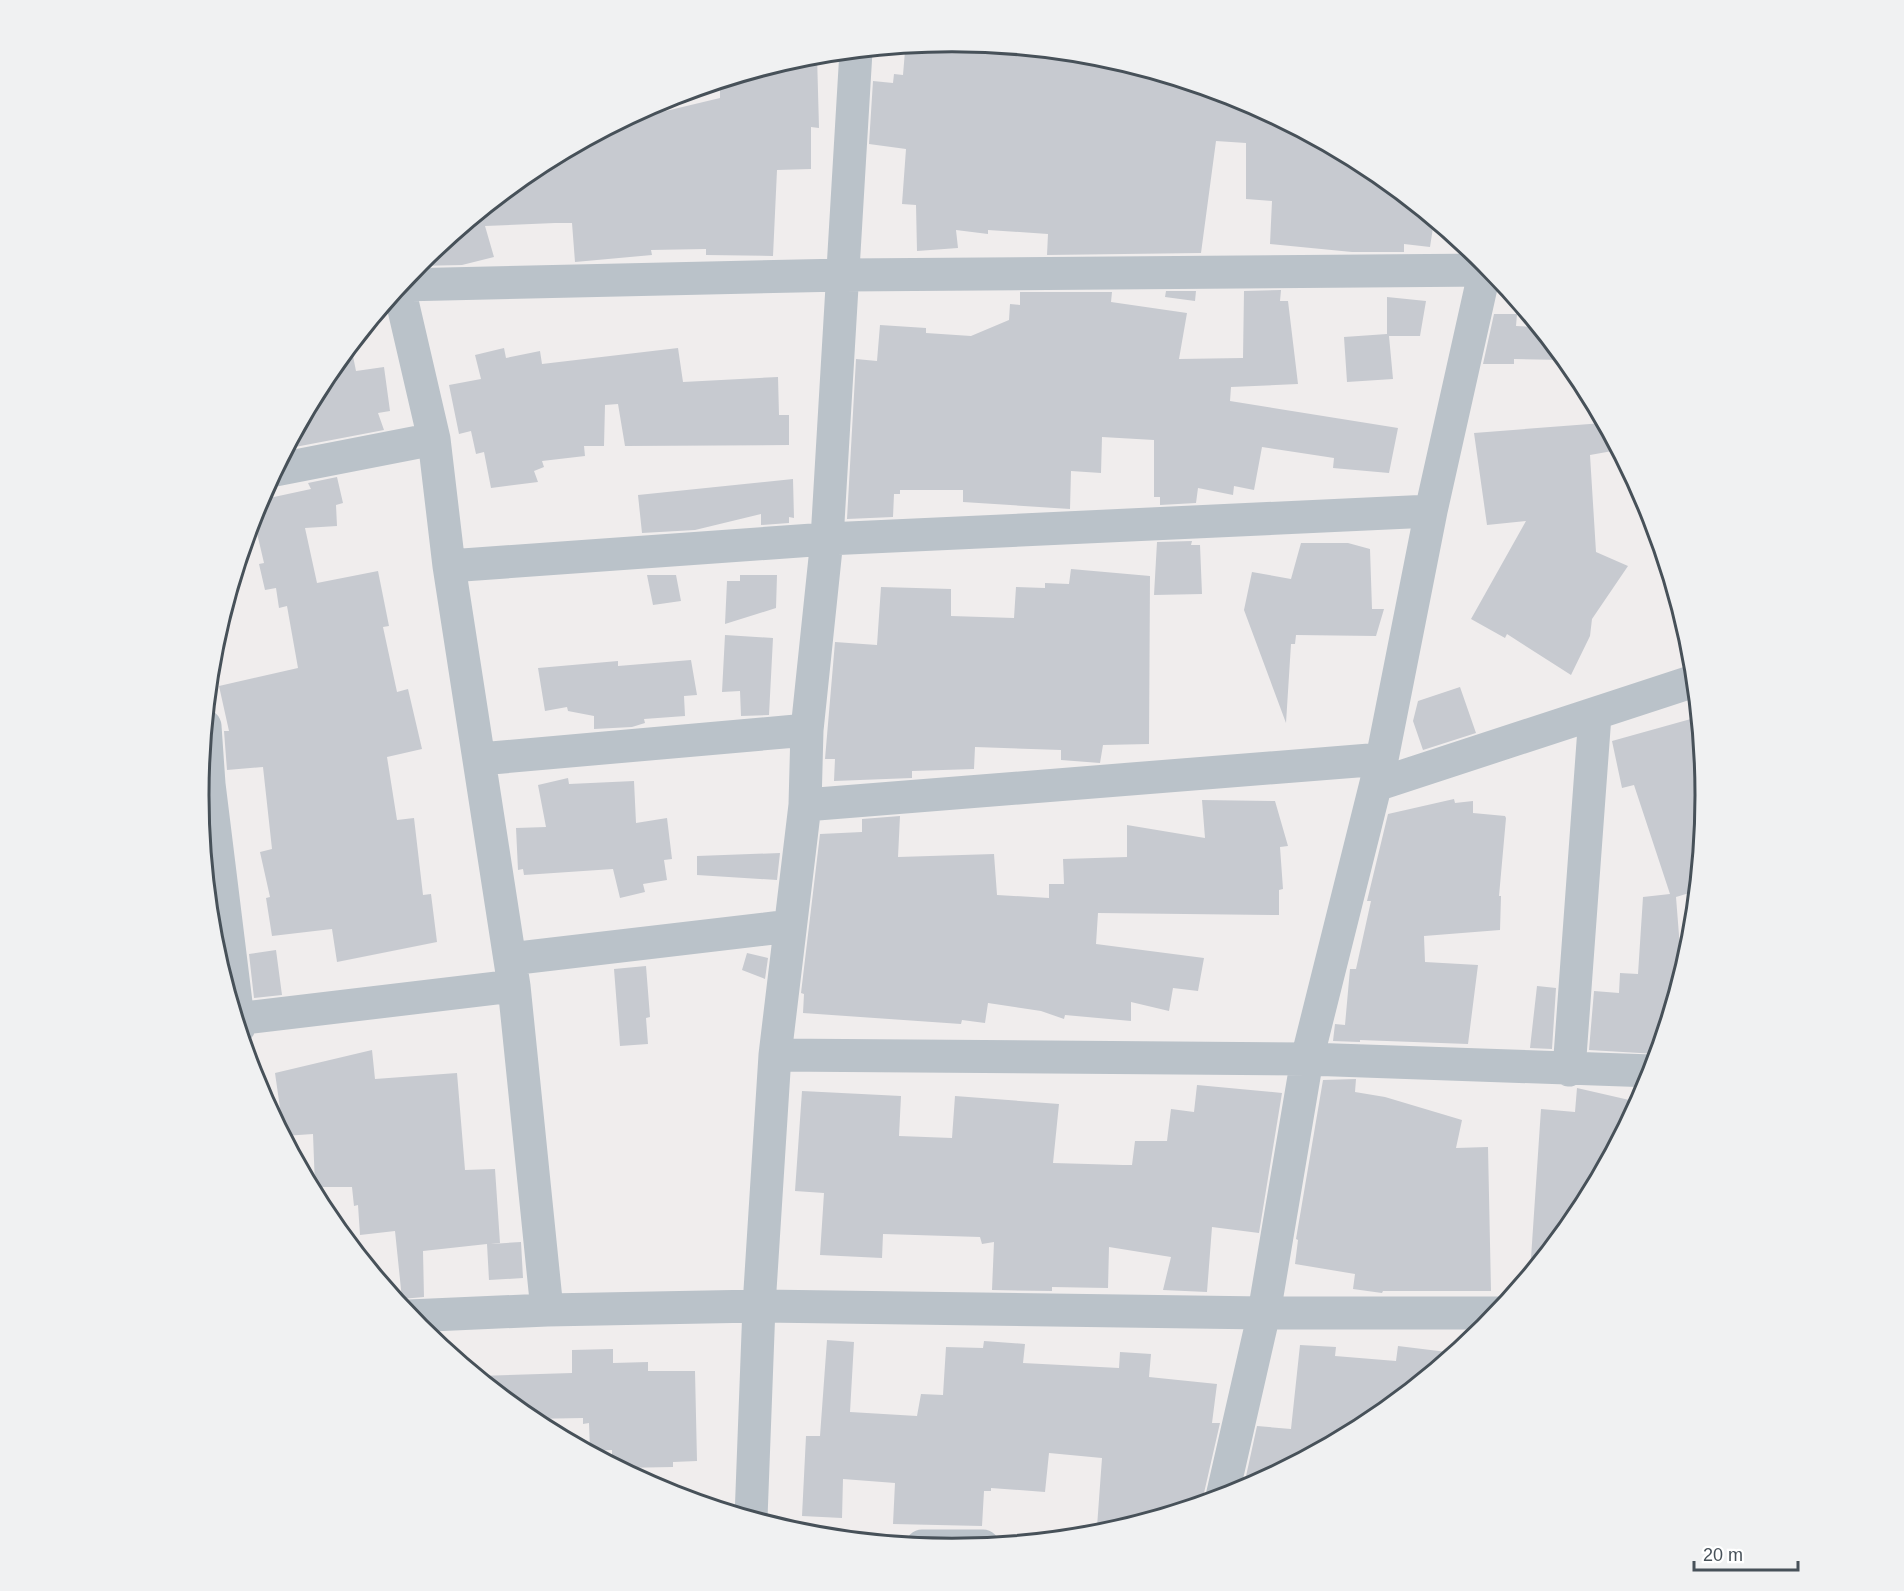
<svg xmlns="http://www.w3.org/2000/svg" width="1904" height="1591" font-family="Arial,sans-serif">
  <style>
    .building { fill: #c7cad0 }
    .lines { fill: none; stroke-linecap: round; stroke-linejoin: round }
    .street { stroke: #bac2c9; stroke-width: 33 }
    .rim { fill: none; stroke: #475159; stroke-width: 3 }
  </style>
  <rect width="100%" height="100%" fill="#f0eded"/>
  <path class="building" d="M 952,42 L 1099,57 L 1215,92 L 1214,101 L 1263,112 L 1371,169 L 1434,221 L 1430,247 L 1404,244 L 1404,252 L 1352,252 L 1270,244 L 1272,201 L 1246,199 L 1246,143 L 1216,141 L 1201,253 L 1047,255 L 1048,234 L 988,230 L 988,234 L 956,230 L 958,248 L 917,251 L 916,205 L 902,204 L 906,149 L 869,144 L 873,81 L 893,83 L 894,74 L 903,75 L 905,51 L 926,52 L 926,45 Z
    M 817,55 L 819,128 L 811,127 L 811,169 L 777,170 L 773,256 L 706,255 L 706,249 L 651,250 L 652,255 L 575,262 L 572,223 L 555,223 L 485,226 L 494,257 L 462,265 L 417,266 L 534,169 L 624,121 L 720,98 L 720,82 Z
    M 1281,290 L 1280,301 L 1288,301 L 1298,384 L 1231,387 L 1230,401 L 1398,428 L 1389,473 L 1333,468 L 1334,458 L 1262,447 L 1254,490 L 1234,486 L 1233,495 L 1198,488 L 1196,503 L 1160,505 L 1160,497 L 1154,497 L 1154,440 L 1102,437 L 1101,473 L 1071,471 L 1070,509 L 963,502 L 963,490 L 900,490 L 900,494 L 894,494 L 893,517 L 847,519 L 856,359 L 877,361 L 880,325 L 926,328 L 926,333 L 971,336 L 1009,320 L 1010,304 L 1020,305 L 1020,292 L 1112,292 L 1111,302 L 1187,313 L 1179,359 L 1243,358 L 1244,291 Z
    M 1166,291 L 1196,291 L 1195,301 L 1165,297 Z
    M 1387,297 L 1426,301 L 1420,336 L 1389,336 L 1393,379 L 1347,382 L 1344,337 L 1387,334 Z
    M 1494,314 L 1517,314 L 1516,326 L 1537,327 L 1564,360 L 1514,359 L 1514,364 L 1483,364 Z
    M 351,346 L 356,371 L 384,367 L 390,411 L 378,413 L 384,430 L 295,447 L 292,439 L 326,377 Z
    M 504,348 L 506,358 L 540,351 L 542,364 L 678,348 L 683,382 L 778,377 L 779,415 L 789,415 L 789,445 L 625,446 L 618,404 L 605,405 L 604,446 L 584,446 L 585,456 L 542,461 L 544,467 L 534,471 L 538,482 L 491,488 L 484,452 L 476,454 L 471,431 L 459,434 L 449,385 L 481,379 L 475,355 Z
    M 1603,423 L 1618,450 L 1590,455 L 1596,552 L 1628,566 L 1592,619 L 1590,636 L 1571,675 L 1507,634 L 1505,638 L 1471,619 L 1526,521 L 1487,525 L 1474,433 Z
    M 337,477 L 343,503 L 336,505 L 337,526 L 305,528 L 317,583 L 378,571 L 389,626 L 383,627 L 397,692 L 408,689 L 422,749 L 387,757 L 397,820 L 414,818 L 423,895 L 431,894 L 437,942 L 337,962 L 332,929 L 272,936 L 266,898 L 270,897 L 260,852 L 272,849 L 263,767 L 227,770 L 224,731 L 229,731 L 219,686 L 298,668 L 287,606 L 279,608 L 276,588 L 265,590 L 259,564 L 264,563 L 253,516 L 260,500 L 311,489 L 308,483 Z
    M 793,479 L 794,518 L 789,517 L 789,523 L 761,525 L 761,514 L 695,530 L 642,533 L 638,495 Z
    M 1192,541 L 1191,545 L 1200,545 L 1202,594 L 1154,595 L 1157,542 Z
    M 1301,543 L 1348,543 L 1370,549 L 1372,609 L 1384,609 L 1376,636 L 1296,635 L 1295,644 L 1291,644 L 1286,723 L 1244,610 L 1252,572 L 1291,579 Z
    M 1071,569 L 1150,576 L 1149,744 L 1103,745 L 1100,763 L 1061,760 L 1061,750 L 975,747 L 974,769 L 912,771 L 912,778 L 834,781 L 835,759 L 825,759 L 835,642 L 877,645 L 881,587 L 951,589 L 951,616 L 1014,618 L 1016,587 L 1045,588 L 1045,583 L 1069,584 Z
    M 647,575 L 676,575 L 681,601 L 653,605 Z
    M 740,575 L 777,575 L 776,608 L 725,624 L 727,581 L 740,581 Z
    M 725,635 L 773,638 L 769,715 L 741,716 L 740,691 L 722,692 Z
    M 691,660 L 697,695 L 684,696 L 685,716 L 644,719 L 645,723 L 632,727 L 594,729 L 594,716 L 568,711 L 567,707 L 545,711 L 538,668 L 618,661 L 618,666 Z
    M 1460,687 L 1476,733 L 1423,750 L 1413,721 L 1418,701 Z
    M 1698,717 L 1706,796 L 1696,891 L 1676,897 L 1680,948 L 1689,949 L 1657,1054 L 1589,1050 L 1594,991 L 1619,993 L 1620,973 L 1638,974 L 1643,897 L 1670,894 L 1634,785 L 1622,788 L 1612,741 Z
    M 568,778 L 569,784 L 634,781 L 636,823 L 667,818 L 672,859 L 664,860 L 667,880 L 643,884 L 645,892 L 620,898 L 613,869 L 524,875 L 523,869 L 518,870 L 516,828 L 546,827 L 538,785 Z
    M 1454,799 L 1455,803 L 1473,801 L 1473,813 L 1505,816 L 1506,818 L 1499,896 L 1501,896 L 1500,930 L 1424,936 L 1425,962 L 1478,965 L 1468,1044 L 1360,1040 L 1360,1042 L 1333,1041 L 1335,1024 L 1345,1025 L 1350,969 L 1356,969 L 1371,901 L 1367,901 L 1388,814 Z
    M 1202,800 L 1275,801 L 1288,846 L 1280,847 L 1283,889 L 1279,890 L 1279,915 L 1098,913 L 1096,944 L 1204,958 L 1198,991 L 1173,988 L 1169,1011 L 1131,1002 L 1131,1021 L 1065,1015 L 1064,1019 L 1041,1011 L 988,1003 L 985,1023 L 962,1020 L 961,1024 L 803,1013 L 804,994 L 801,993 L 820,834 L 862,832 L 862,819 L 900,816 L 898,857 L 994,854 L 997,895 L 1049,898 L 1049,884 L 1064,884 L 1063,859 L 1127,857 L 1127,825 L 1205,838 Z
    M 780,853 L 777,880 L 697,875 L 697,856 Z
    M 276,950 L 282,995 L 254,998 L 249,954 Z
    M 747,953 L 768,958 L 765,979 L 742,970 Z
    M 646,966 L 650,1017 L 646,1018 L 648,1044 L 620,1046 L 614,969 Z
    M 1537,986 L 1556,988 L 1552,1049 L 1530,1048 Z
    M 372,1050 L 375,1079 L 457,1073 L 465,1170 L 495,1169 L 500,1243 L 491,1244 L 521,1242 L 523,1278 L 489,1280 L 487,1244 L 423,1251 L 424,1297 L 402,1299 L 395,1231 L 360,1235 L 358,1205 L 354,1206 L 352,1187 L 315,1187 L 313,1134 L 284,1136 L 275,1073 Z
    M 1356,1079 L 1355,1092 L 1385,1097 L 1462,1120 L 1456,1148 L 1488,1147 L 1491,1291 L 1383,1291 L 1382,1293 L 1353,1289 L 1355,1274 L 1295,1264 L 1298,1240 L 1296,1239 L 1323,1080 Z
    M 1197,1085 L 1282,1093 L 1259,1233 L 1212,1227 L 1207,1292 L 1163,1290 L 1171,1257 L 1109,1247 L 1108,1288 L 1052,1287 L 1052,1291 L 992,1290 L 994,1242 L 982,1244 L 980,1237 L 883,1234 L 882,1258 L 820,1255 L 824,1193 L 795,1191 L 802,1091 L 901,1096 L 899,1136 L 952,1138 L 955,1096 L 1059,1104 L 1053,1163 L 1123,1165 L 1132,1165 L 1135,1141 L 1167,1141 L 1171,1109 L 1194,1112 Z
    M 1577,1088 L 1638,1102 L 1578,1214 L 1530,1273 L 1541,1109 L 1575,1112 Z
    M 827,1340 L 854,1342 L 850,1412 L 917,1416 L 921,1394 L 943,1395 L 946,1347 L 983,1348 L 984,1341 L 1025,1344 L 1023,1363 L 1119,1368 L 1120,1352 L 1151,1354 L 1149,1377 L 1217,1384 L 1212,1423 L 1220,1423 L 1204,1493 L 1204,1503 L 1117,1529 L 1097,1527 L 1102,1458 L 1049,1453 L 1045,1492 L 991,1488 L 991,1491 L 984,1491 L 982,1526 L 893,1524 L 895,1483 L 843,1479 L 842,1518 L 802,1516 L 806,1436 L 820,1436 Z
    M 1300,1345 L 1336,1347 L 1335,1356 L 1396,1361 L 1398,1346 L 1455,1353 L 1370,1422 L 1243,1490 L 1257,1426 L 1291,1429 Z
    M 613,1349 L 613,1363 L 648,1362 L 648,1371 L 695,1371 L 697,1461 L 673,1462 L 673,1467 L 620,1468 L 612,1464 L 612,1450 L 590,1451 L 589,1423 L 583,1424 L 583,1418 L 530,1419 L 478,1376 L 572,1373 L 572,1350 Z"/>
  <g class="lines">
    <path class="street" d="M 401,285 L 844,275 L 1491,270
      M 399,288 L 434,439 L 449,566 L 514,986 L 547,1310
      M 275,470 L 434,439
      M 449,566 L 827,539 L 1431,511
      M 205,726 L 209,784 L 239,1027
      M 480,759 L 807,730
      M 1376,785 L 1694,681
      M 805,805 L 1382,759
      M 510,959 L 790,926
      M 236,1019 L 514,986
      M 775,1055 L 1307,1059 L 1652,1071
      M 1569,1070 L 1595,715
      M 409,1316 L 547,1310 L 759,1306 L 1264,1313 L 1498,1313
      M 1222,1497 L 1264,1313 L 1307,1059 L 1382,759 L 1431,511 L 1486,265
      M 751,1518 L 759,1306 L 775,1055 L 805,805 L 807,730 L 827,539 L 856,51
      M 922,1546 L 983,1546"/>
  </g>
  <path d="M0 0H1904V1591H0ZM209 795a743 743 0 1 1 1486 0a743 743 0 1 1-1486 0Z" fill="#f0f1f2" fill-rule="evenodd"/>
  <path class="rim" d="M209 795a743 743 0 1 1 1486 0a743 743 0 1 1-1486 0Z"/>
  <path d="M1694 1561v9h104v-9" fill="none" stroke="#475159" stroke-width="3"/>
  <text x="1703" y="1561" font-size="18" fill="#475159" stroke="#ffffff" stroke-width="4.5" paint-order="stroke">20 m</text>
</svg>
